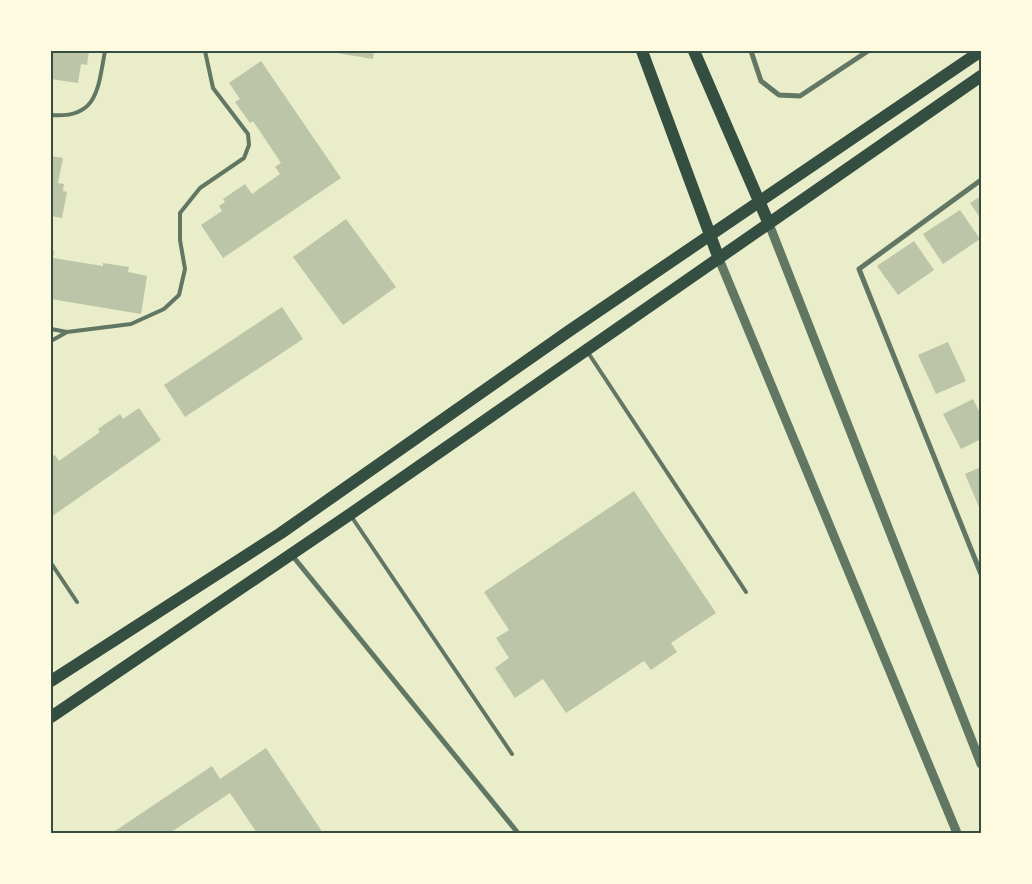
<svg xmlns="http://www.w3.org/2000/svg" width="1032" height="884" font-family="Poppins,sans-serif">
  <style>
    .building { fill: #bcc5a7 }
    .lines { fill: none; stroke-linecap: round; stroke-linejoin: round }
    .service { stroke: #617663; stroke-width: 4 }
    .minor { stroke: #617663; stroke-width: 5 }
    .tertiary { stroke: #617663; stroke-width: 9 }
    .primary { stroke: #344e41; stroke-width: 12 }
    .neatline { fill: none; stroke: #344e41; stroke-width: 2 }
  </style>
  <rect width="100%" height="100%" fill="#e9edc9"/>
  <path class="building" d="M 51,51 L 89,51 L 87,65 L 81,64 L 78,83 L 51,79 Z
    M 337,51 L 374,51 L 373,59 L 337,53 Z
    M 261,61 L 341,178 L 223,258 L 201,225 L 222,211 L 219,206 L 225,202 L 223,199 L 245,184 L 252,194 L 280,174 L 275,167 L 281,163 L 253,121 L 250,123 L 235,102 L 240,99 L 229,83 Z
    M 51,156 L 63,158 L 58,183 L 64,184 L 63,191 L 67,192 L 62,218 L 51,216 Z
    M 981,196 L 981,219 L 970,203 Z
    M 960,210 L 980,239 L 943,264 L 923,234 Z
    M 346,219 L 396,287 L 343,325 L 293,257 Z
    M 914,241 L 934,270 L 898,295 L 877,266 Z
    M 51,251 L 54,251 L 53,258 L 103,266 L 103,263 L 129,267 L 128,272 L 147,276 L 141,314 L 51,299 Z
    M 282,307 L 303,339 L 185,417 L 164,385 Z
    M 948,342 L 966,381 L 936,394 L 918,355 Z
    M 973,399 L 981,415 L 981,439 L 961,449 L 943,414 Z
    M 139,408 L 161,440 L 51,517 L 51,458 L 55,455 L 59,461 L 100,432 L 98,429 L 120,414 L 123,419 Z
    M 981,467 L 981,507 L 979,507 L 965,474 Z
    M 634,491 L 716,613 L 671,643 L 677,652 L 651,670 L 644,661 L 566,713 L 543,679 L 515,698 L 495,668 L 509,658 L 496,638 L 509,630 L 484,592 Z
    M 266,748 L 323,833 L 257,833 L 230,793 L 170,833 L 112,833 L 212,766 L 220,779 Z"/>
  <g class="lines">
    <path class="service" d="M 51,115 C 98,119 98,88 105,51
      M 51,329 L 67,332
      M 51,341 L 67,332 L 131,324 L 164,309 L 179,295 L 185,269 L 180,240 L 180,213 L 200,188 L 244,158 L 249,145 L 248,134 L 213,88 L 205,51
      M 587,351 L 746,592
      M 351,516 L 512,754
      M 51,563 L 77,602"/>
    <path class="minor" d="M 751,51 L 761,81 L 779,95 L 800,96 L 868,51
      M 981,180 L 859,269 L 981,574
      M 291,554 L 518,833"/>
    <path class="tertiary" d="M 769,224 L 981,764
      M 719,259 L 957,833"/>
    <path class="primary" d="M 642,51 L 719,259
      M 694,51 L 769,224
      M 51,681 L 281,533 L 569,331 L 981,51
      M 51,717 L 349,515 L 981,76"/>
  </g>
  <rect width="1032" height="884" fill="none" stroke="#fefae0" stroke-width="105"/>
  <rect x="52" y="52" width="928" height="780" class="neatline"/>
</svg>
